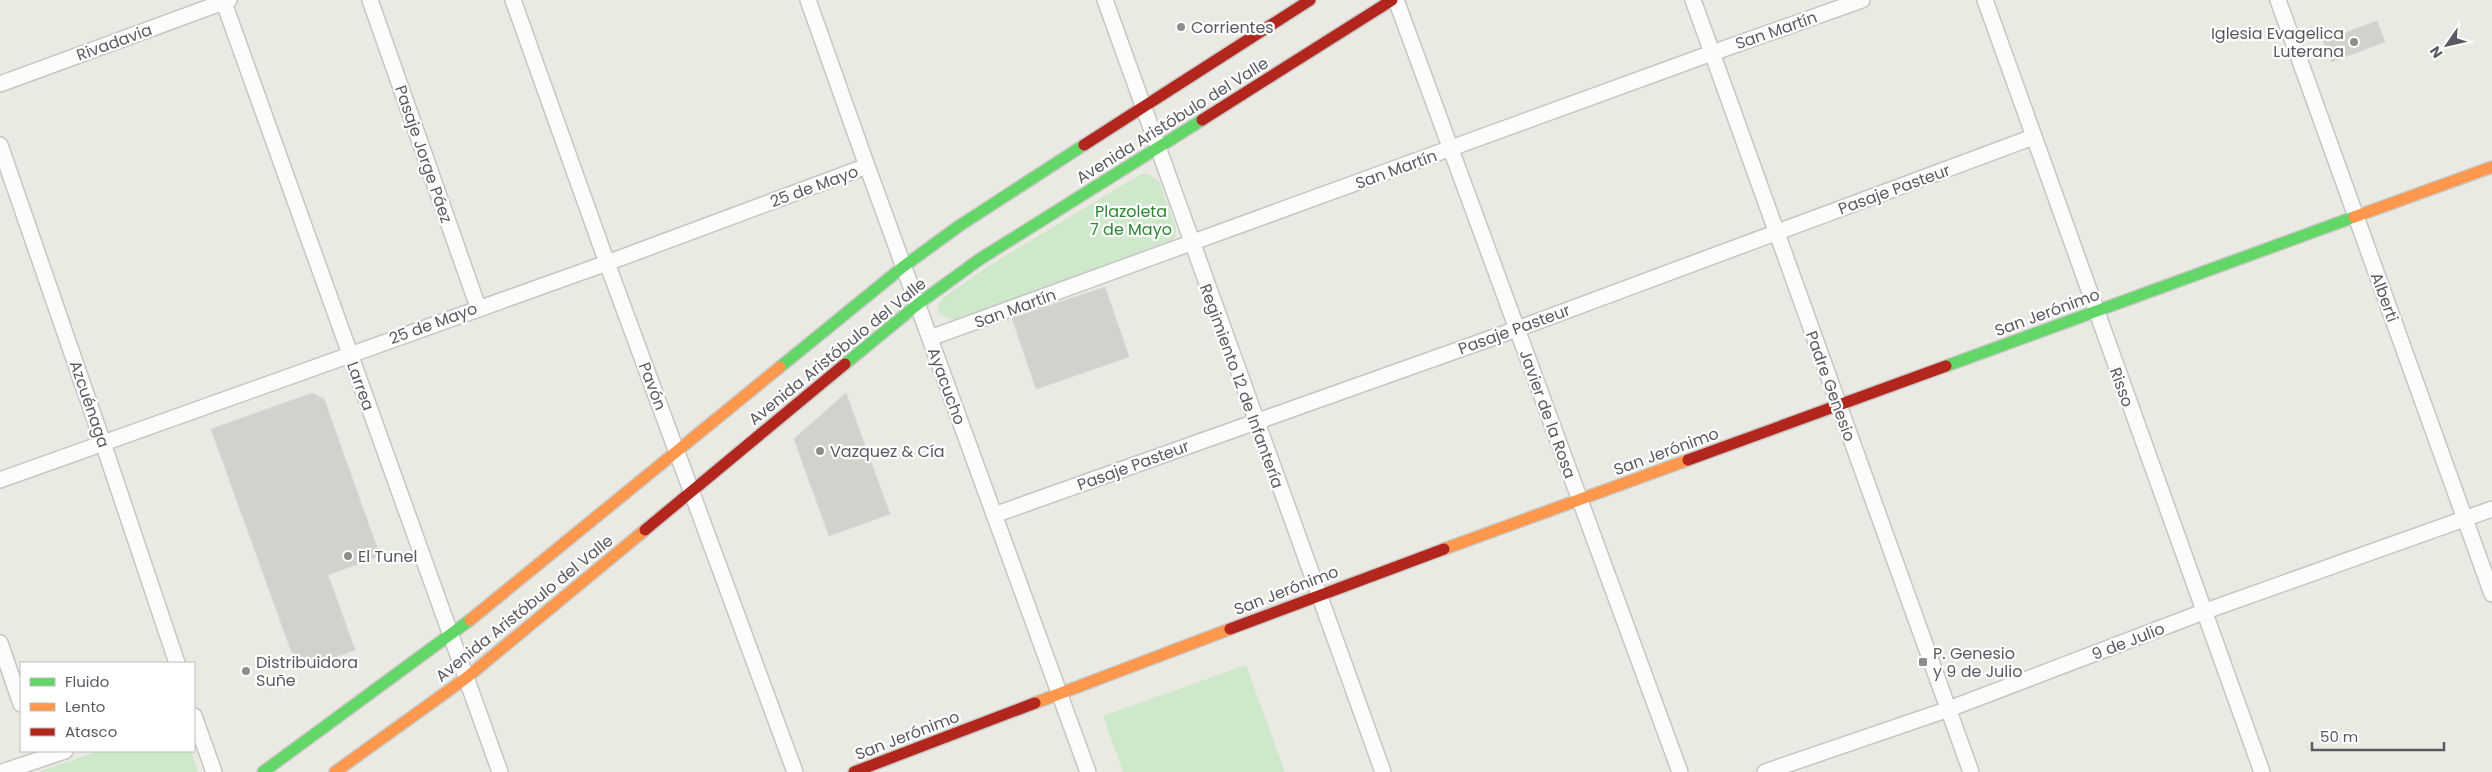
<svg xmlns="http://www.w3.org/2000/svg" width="2492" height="772" font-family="Poppins,sans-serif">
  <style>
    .green { fill: #cfe8cc }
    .building { fill: #d2d2cd; stroke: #d9d7d2 }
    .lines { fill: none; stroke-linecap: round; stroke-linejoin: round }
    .street-casing { stroke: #c6c7c5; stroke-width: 18 }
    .fast-casing { stroke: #c7c8c6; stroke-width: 14 }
    .slow-casing { stroke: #c7c8c6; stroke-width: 14 }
    .jam-casing { stroke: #c7c8c6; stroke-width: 14 }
    .street { stroke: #fcfcfb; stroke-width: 15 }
    .fast { stroke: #63d668; stroke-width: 11 }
    .slow { stroke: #ff974d; stroke-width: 11 }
    .jam { stroke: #b3261e; stroke-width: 11 }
    .poi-dot { fill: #8b8d8f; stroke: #fff; stroke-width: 2 }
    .labels { text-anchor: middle; stroke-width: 4.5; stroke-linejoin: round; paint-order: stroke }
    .poi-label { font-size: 16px; fill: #585c62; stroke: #fff; text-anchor: start }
    .street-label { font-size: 16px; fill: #585c62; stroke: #fff }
    .park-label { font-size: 16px; fill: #2c8633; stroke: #fff }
  </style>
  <rect width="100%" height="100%" fill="#eae9e2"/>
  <path class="green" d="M 1141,174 L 1148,174 L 1159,181 L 1176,229 L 1175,237 L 1169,244 L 954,320 L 939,314 L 938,306 L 943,298 L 987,267 Z
    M 1246,665 L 1285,772 L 1123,772 L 1103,716 Z
    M 99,751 L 191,751 L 198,772 L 38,772 Z"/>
  <path class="building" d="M 2377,21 L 2385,42 L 2331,62 L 2323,41 Z
    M 1105,287 L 1129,357 L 1036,389 L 1012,318 Z
    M 312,393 L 324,399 L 380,556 L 328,575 L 355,650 L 298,670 L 211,429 Z
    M 846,393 L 890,514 L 829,536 L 794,439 Z"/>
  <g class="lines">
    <g class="street-casing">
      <path id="street" d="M 223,0 L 500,772
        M 370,0 L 478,307
        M 513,0 L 607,263 L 795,772
        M 808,0 L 867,166 L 1088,772
        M 1105,0 L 1383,772
        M 1396,0 L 1680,772
        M 1693,0 L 1971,772
        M 1985,0 L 2262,772
        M 2278,0 L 2492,594
        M 0,84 L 229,0
        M 0,145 L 103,443 L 177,663
        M 930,338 L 1712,53 L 1862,0
        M 0,480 L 607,263 L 867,166
        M 994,515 L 1517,329 L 2033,137
        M 0,643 L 21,704
        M 194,716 L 214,772
        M 2,772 L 65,751
        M 1765,772 L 1949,709 L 2203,612 L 2492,509"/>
    </g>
    <g class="fast-casing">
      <path id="fast" d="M 845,364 L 918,304 L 980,259 L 1202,120
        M 1946,366 L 2354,217
        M 780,367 L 904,266 L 959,226 L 1084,145
        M 263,772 L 470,620"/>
    </g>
    <g class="slow-casing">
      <path id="slow" d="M 2354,217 L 2492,167
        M 1444,549 L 1688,460
        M 470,620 L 780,367
        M 1035,703 L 1230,629
        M 335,772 L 466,678 L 645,530"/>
    </g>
    <g class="jam-casing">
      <path id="jam" d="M 1202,120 L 1392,0
        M 1084,145 L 1310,0
        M 1688,460 L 1946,366
        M 645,530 L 845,364
        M 1230,629 L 1444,549
        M 854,772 L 1035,703"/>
    </g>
    <use href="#street" class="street"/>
    <use href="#fast" class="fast"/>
    <use href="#slow" class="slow"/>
    <use href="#jam" class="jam"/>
  </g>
  <g class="poi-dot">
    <circle cx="1181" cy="27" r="5"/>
    <circle cx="2354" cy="42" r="5"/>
    <circle cx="820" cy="451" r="5"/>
    <circle cx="348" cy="556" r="5"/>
    <rect x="1918" y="657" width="10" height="10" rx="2.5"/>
    <circle cx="246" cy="671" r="5"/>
  </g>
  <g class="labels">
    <g class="poi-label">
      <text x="1191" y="33">Corrientes</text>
      <text x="2344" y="39" text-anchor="end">Iglesia Evagelica<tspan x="2344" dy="18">Luterana</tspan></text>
      <text x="830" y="457">Vazquez &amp; Cía</text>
      <text x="358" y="562">El Tunel</text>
      <text x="1933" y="659">P. Genesio<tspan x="1933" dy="18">y 9 de Julio</tspan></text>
      <text x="256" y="668">Distribuidora<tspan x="256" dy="18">Suñe</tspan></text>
    </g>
    <g class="street-label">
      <text transform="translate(1776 30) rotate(-19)" y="6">San Martín</text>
      <text transform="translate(114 42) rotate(-20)" y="6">Rivadavia</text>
      <text transform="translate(1172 120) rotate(-32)" y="6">Avenida Aristóbulo del Valle</text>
      <text transform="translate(424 154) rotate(71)" y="6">Pasaje Jorge Páez</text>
      <text transform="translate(1396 169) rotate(-20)" y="6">San Martín</text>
      <text transform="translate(814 186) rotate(-20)" y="6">25 de Mayo</text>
      <text transform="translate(1894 189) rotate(-20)" y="6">Pasaje Pasteur</text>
      <text transform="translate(2385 297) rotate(70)" y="6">Alberti</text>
      <text transform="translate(1015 308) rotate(-20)" y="6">San Martín</text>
      <text transform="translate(2047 312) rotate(-20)" y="6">San Jerónimo</text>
      <text transform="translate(433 323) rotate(-20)" y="6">25 de Mayo</text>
      <text transform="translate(1514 329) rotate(-20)" y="6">Pasaje Pasteur</text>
      <text transform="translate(837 351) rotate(-39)" y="6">Avenida Aristóbulo del Valle</text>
      <text transform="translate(361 386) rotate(70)" y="6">Larrea</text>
      <text transform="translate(653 386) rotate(69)" y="6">Pavón</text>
      <text transform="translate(947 386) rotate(70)" y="6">Ayacucho</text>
      <text transform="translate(1242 386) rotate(70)" y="6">Regimiento 12 de Infantería</text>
      <text transform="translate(1831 386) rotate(70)" y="6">Padre Genesio</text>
      <text transform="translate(2122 387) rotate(70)" y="6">Risso</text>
      <text transform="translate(90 404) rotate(71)" y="6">Azcuénaga</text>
      <text transform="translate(1548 414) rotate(70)" y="6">Javier de la Rosa</text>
      <text transform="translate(1666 451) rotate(-20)" y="6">San Jerónimo</text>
      <text transform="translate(1133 465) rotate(-20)" y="6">Pasaje Pasteur</text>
      <text transform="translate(1286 590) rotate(-21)" y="6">San Jerónimo</text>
      <text transform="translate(524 608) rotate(-39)" y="6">Avenida Aristóbulo del Valle</text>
      <text transform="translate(2128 641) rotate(-21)" y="6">9 de Julio</text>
      <text transform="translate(907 735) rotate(-21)" y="6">San Jerónimo</text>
    </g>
    <g class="park-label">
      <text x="1131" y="217">Plazoleta<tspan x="1131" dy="18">7 de Mayo</tspan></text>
    </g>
  </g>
  <rect x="20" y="662" width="175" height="90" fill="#ffffff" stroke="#bcbec0"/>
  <rect x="30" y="678" width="25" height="8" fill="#63d668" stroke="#bcbec0"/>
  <text x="65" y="687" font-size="15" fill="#585c62">Fluido</text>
  <rect x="30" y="703" width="25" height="8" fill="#ff974d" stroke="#bcbec0"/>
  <text x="65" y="712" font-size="15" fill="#585c62">Lento</text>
  <rect x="30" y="728" width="25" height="8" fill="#b3261e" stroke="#bcbec0"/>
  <text x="65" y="737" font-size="15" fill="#585c62">Atasco</text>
  <g transform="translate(2447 45) rotate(236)" stroke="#ffffff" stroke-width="4" paint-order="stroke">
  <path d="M0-4L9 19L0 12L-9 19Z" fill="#585c62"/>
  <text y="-8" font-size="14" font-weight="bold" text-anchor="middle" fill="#585c62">N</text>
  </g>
  <path d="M2312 742v8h132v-8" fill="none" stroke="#585c62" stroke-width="2.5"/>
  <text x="2320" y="742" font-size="15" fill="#585c62" stroke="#ffffff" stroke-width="4" paint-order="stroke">50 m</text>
</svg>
